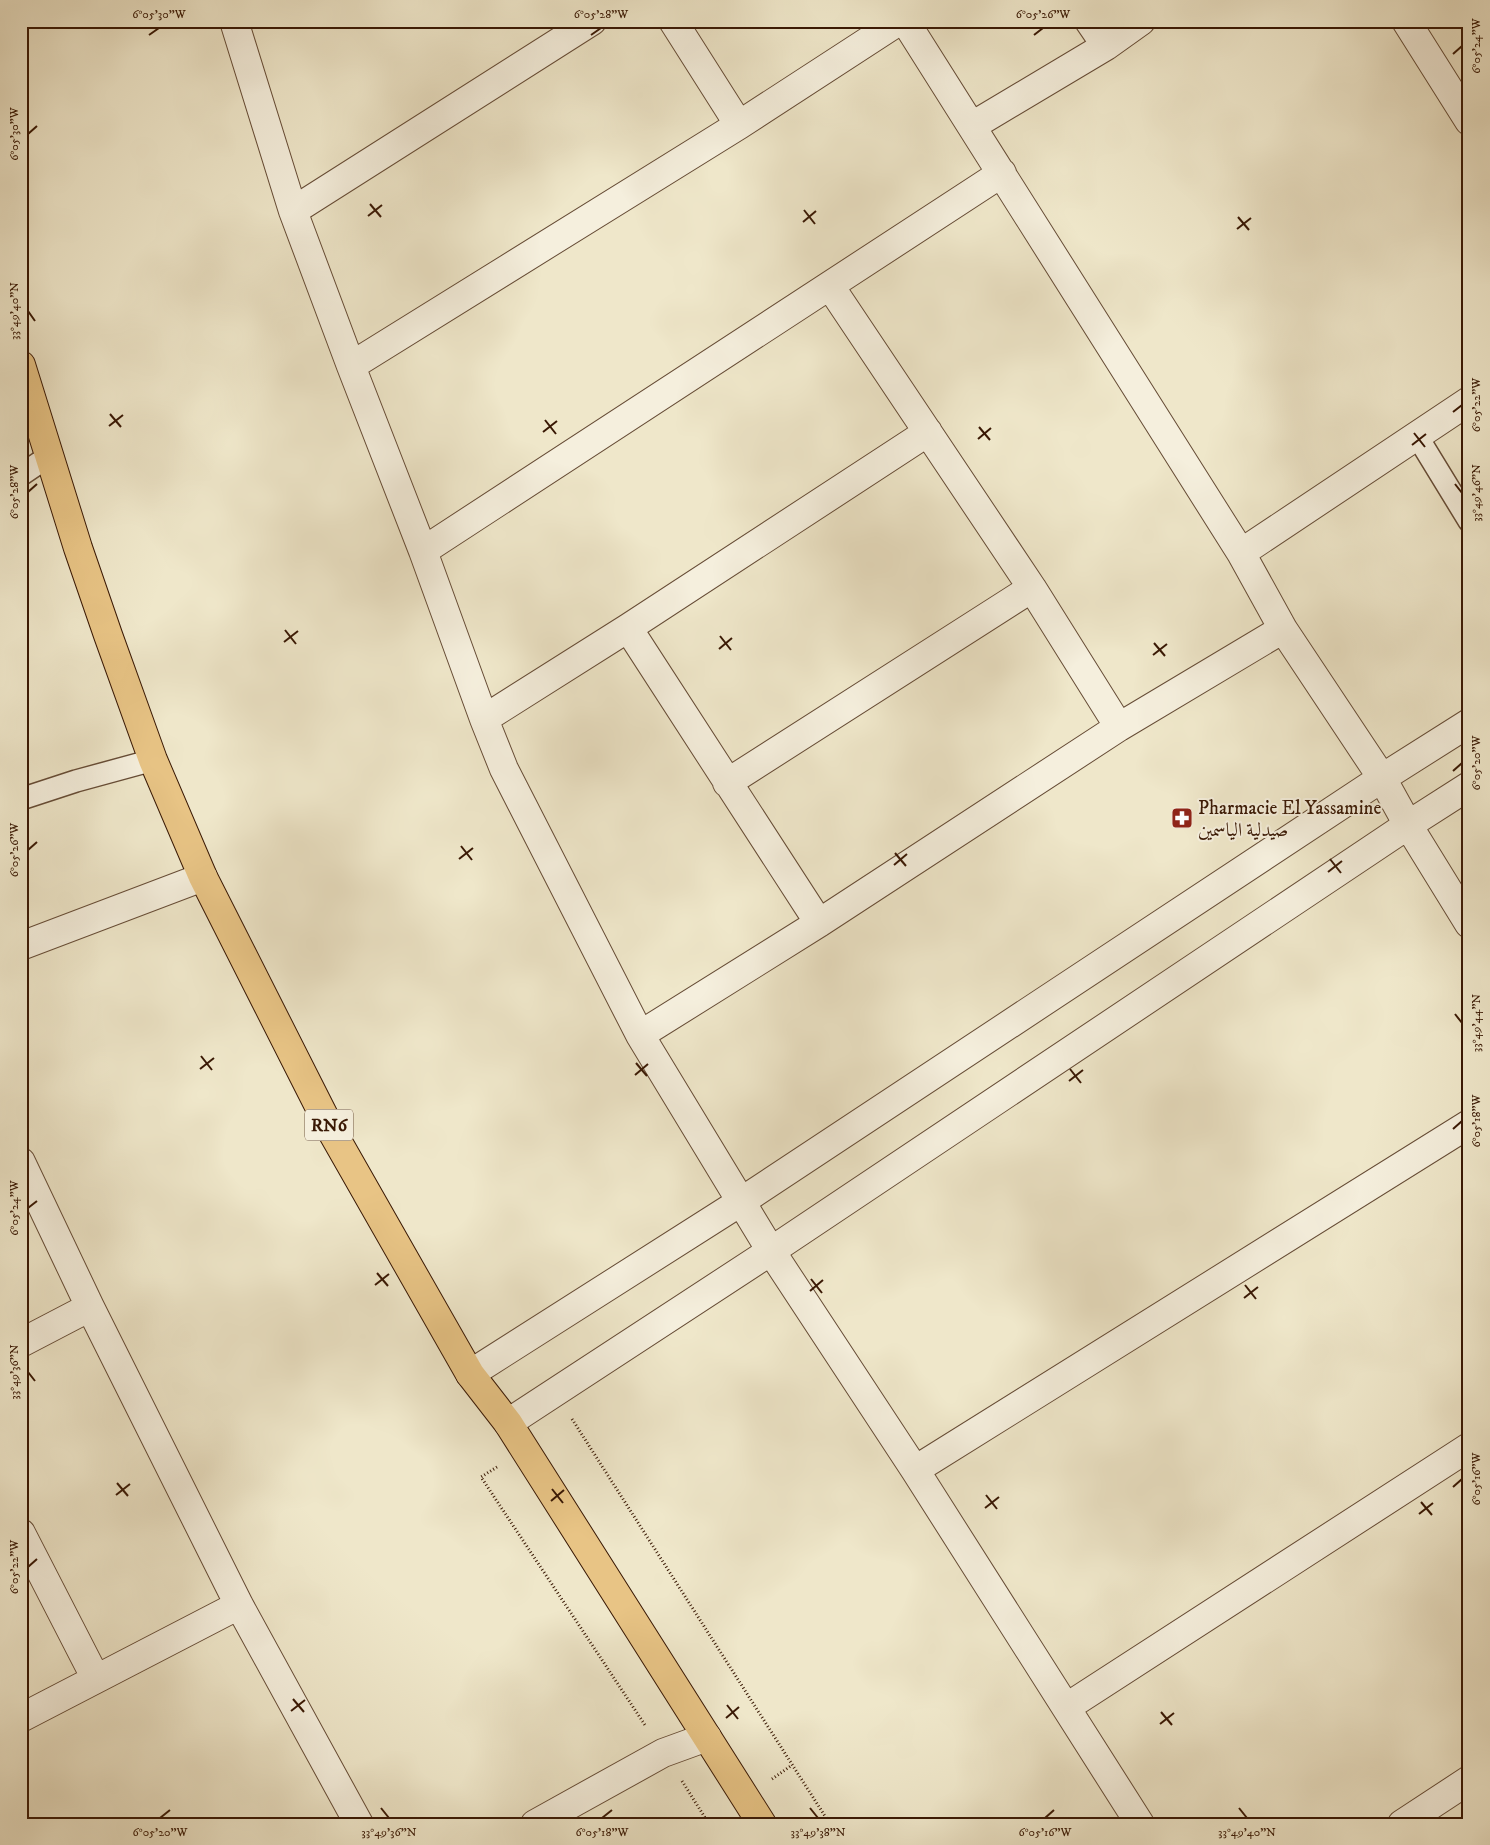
<svg xmlns="http://www.w3.org/2000/svg" width="1490" height="1845" font-family="'IM FELL DW Pica',Amiri,serif">
  <style>
    .lines { fill: none; stroke-linecap: round; stroke-linejoin: round }
    .service-casing { stroke: #664c36; stroke-width: 24 }
    .minor-casing { stroke: #664c36; stroke-width: 30 }
    .primary-casing { stroke: #391804; stroke-width: 30 }
    .path { stroke: #391804; stroke-width: 3; stroke-dasharray: 1 2.5; stroke-linecap: butt }
    .service { stroke: #f5efdd; stroke-width: 21 }
    .minor { stroke: #f5efdd; stroke-width: 28 }
    .primary { stroke: #e8c485; stroke-width: 28 }
    .ticks { fill: none; stroke: #391804; stroke-width: 2 }
    .labels { text-anchor: middle; stroke-width: 4; stroke-linejoin: round; paint-order: stroke }
    .shield { fill: #f5efdd; stroke: #715845; stroke-width: 1 }
    .shield-label { font-size: 18px; font-weight: bold; fill: #391804 }
    .poi-label { font-size: 19px; fill: #391804; stroke: #f5efdd; text-anchor: start }
    .neatline { fill: none; stroke: #391804; stroke-width: 2 }
    .ticks-label { font-size: 12px; text-anchor: middle; fill: #391804 }
  </style>
  <rect width="100%" height="100%" fill="#efe7ca"/>
  <filter id="stains"><feTurbulence type="fractalNoise" baseFrequency=".004" numOctaves="4"/><feColorMatrix values="0 0 0 0 .2 0 0 0 0 .09 0 0 0 0 .02 0 0 0 .5 -.17"/></filter>
  <radialGradient id="worn" r=".72"><stop offset=".6" stop-color="#630" stop-opacity="0"/><stop offset="1" stop-color="#630" stop-opacity=".3"/></radialGradient>
  <g class="lines">
    <g class="service-casing">
      <path id="service" d="M 1417,436 L 1469,521
        M 21,475 L 49,456
        M 21,799 L 76,781 L 153,760"/>
    </g>
    <g class="minor-casing">
      <path id="minor" d="M 234,21 L 293,211 L 351,366 L 423,551 L 484,719 L 504,769 L 640,1035 L 771,1251 L 915,1470 L 1140,1824
        M 673,21 L 739,125
        M 905,21 L 1241,553 L 1283,629 L 1382,778 L 1408,825 L 1469,924
        M 1089,21 L 1106,46
        M 1406,21 L 1469,121
        M 972,126 L 1106,46 L 1141,21
        M 293,211 L 592,21
        M 830,286 L 1032,588 L 1119,727
        M 351,366 L 739,125 L 899,21
        M 423,551 L 1002,173
        M 1241,553 L 1469,401
        M 628,628 L 819,923
        M 484,719 L 628,628 L 928,432
        M 727,783 L 1032,588
        M 21,946 L 203,877
        M 640,1035 L 819,923 L 1119,727 L 1283,629
        M 21,1162 L 90,1307 L 239,1605 L 359,1824
        M 21,1343 L 90,1307
        M 470,1374 L 742,1201 L 1382,778 L 1469,723
        M 508,1423 L 771,1251 L 1408,825 L 1469,786
        M 915,1470 L 1469,1124
        M 21,1533 L 96,1679
        M 1067,1707 L 1469,1447
        M 21,1718 L 239,1605
        M 535,1824 L 663,1753 L 707,1737
        M 1402,1824 L 1469,1780"/>
    </g>
    <g class="primary-casing">
      <path id="primary" d="M 21,365 L 78,548 L 108,635 L 153,760 L 203,877 L 331,1130 L 470,1374 L 508,1423 L 762,1824"/>
    </g>
    <path class="path" d="M 572,1419 L 830,1824
      M 497,1467 L 481,1477 L 645,1725
      M 772,1779 L 792,1765
      M 682,1781 L 709,1824"/>
    <use href="#service" class="service"/>
    <use href="#minor" class="minor"/>
    <use href="#primary" class="primary"/>
  </g>
  <path class="ticks" d="M 149,35 L 159,28M 591,35 L 601,28M 1034,35 L 1043,28M 1453,54 L 1462,46M 28,134 L 37,126M 370,204 L 381,217M 804,210 L 815,224M 368,216 L 382,205M 1238,217 L 1249,230M 803,222 L 816,211M 1237,229 L 1251,218M 28,311 L 35,321M 1453,412 L 1462,405M 110,414 L 121,427M 545,420 L 556,434M 109,426 L 123,415M 979,427 L 990,440M 543,432 L 557,421M 1414,433 L 1425,447M 978,439 L 991,428M 1412,445 L 1426,434M 1455,484 L 1462,493M 28,492 L 37,484M 285,630 L 296,644M 720,636 L 731,650M 284,642 L 298,631M 1154,643 L 1165,656M 719,649 L 732,638M 1153,655 L 1167,644M 1453,771 L 1462,763M 461,846 L 472,860M 28,850 L 37,842M 895,853 L 906,866M 459,859 L 473,848M 1330,859 L 1341,873M 894,865 L 907,854M 1328,872 L 1342,861M 1455,1014 L 1462,1023M 201,1056 L 212,1070M 636,1063 L 647,1076M 200,1069 L 214,1058M 1070,1069 L 1081,1083M 635,1075 L 648,1064M 1069,1081 L 1083,1070M 1453,1129 L 1462,1121M 28,1208 L 37,1201M 377,1273 L 388,1286M 811,1279 L 822,1293M 375,1285 L 389,1274M 1245,1285 L 1256,1299M 810,1291 L 823,1280M 1244,1298 L 1258,1287M 28,1372 L 35,1381M 117,1483 L 128,1496M 1453,1487 L 1462,1479M 552,1489 L 563,1503M 116,1495 L 130,1484M 986,1495 L 997,1509M 551,1501 L 564,1490M 1421,1502 L 1432,1515M 985,1508 L 999,1497M 1419,1514 L 1433,1503M 28,1567 L 37,1559M 293,1699 L 304,1712M 727,1705 L 738,1719M 291,1711 L 305,1700M 1161,1712 L 1172,1725M 726,1718 L 739,1707M 1160,1724 L 1174,1713M 381,1808 L 389,1818M 810,1808 L 818,1818M 1239,1808 L 1247,1818M 160,1818 L 170,1810M 602,1818 L 612,1810M 1045,1818 L 1054,1810"/>
  <defs>
    <g id="pharmacy-square" transform="scale(1.125)"><rect x="-9" y="-9" width="18" height="18" rx="4" fill="#8f2418" stroke="#f5efdd"/><path d="M-2-6h4v4h4v4h-4v4h-4v-4h-4v-4h4Z" fill="#fff"/></g>
  </defs>
  <g fill-rule="evenodd">
    <use href="#pharmacy-square" x="1182" y="818"/>
  </g>
  <g class="labels">
    <rect class="shield" x="305" y="1109.5" width="48" height="31" rx="4"/>
    <g class="shield-label">
      <text x="329" y="1131">RN6</text>
    </g>
    <g class="poi-label">
      <text x="1198" y="814">Pharmacie El Yassamine<tspan x="1198" dy="22">صيدلية الياسمين</tspan></text>
    </g>
  </g>
  <rect width="1490" height="1845" fill="none" stroke="#efe7ca" stroke-width="55"/>
  <rect x="28" y="28" width="1434" height="1790" class="neatline"/>
  <g class="ticks-label">
    <text x="159" y="18">6°05'30"W</text>
    <text x="601" y="18">6°05'28"W</text>
    <text x="1043" y="18">6°05'26"W</text>
    <text transform="translate(1476 46) rotate(-90)" y="4">6°05'24"W</text>
    <text transform="translate(14 134) rotate(-90)" y="4">6°05'30"W</text>
    <text transform="translate(14 311) rotate(-90)" y="4">33°49'40"N</text>
    <text transform="translate(1476 405) rotate(-90)" y="4">6°05'22"W</text>
    <text transform="translate(14 492) rotate(-90)" y="4">6°05'28"W</text>
    <text transform="translate(1476 493) rotate(-90)" y="4">33°49'46"N</text>
    <text transform="translate(1476 763) rotate(-90)" y="4">6°05'20"W</text>
    <text transform="translate(14 850) rotate(-90)" y="4">6°05'26"W</text>
    <text transform="translate(1476 1023) rotate(-90)" y="4">33°49'44"N</text>
    <text transform="translate(1476 1121) rotate(-90)" y="4">6°05'18"W</text>
    <text transform="translate(14 1208) rotate(-90)" y="4">6°05'24"W</text>
    <text transform="translate(14 1372) rotate(-90)" y="4">33°49'36"N</text>
    <text transform="translate(1476 1479) rotate(-90)" y="4">6°05'16"W</text>
    <text transform="translate(14 1567) rotate(-90)" y="4">6°05'22"W</text>
    <text x="160" y="1836">6°05'20"W</text>
    <text x="389" y="1836">33°49'36"N</text>
    <text x="602" y="1836">6°05'18"W</text>
    <text x="818" y="1836">33°49'38"N</text>
    <text x="1045" y="1836">6°05'16"W</text>
    <text x="1247" y="1836">33°49'40"N</text>
  </g>
  <rect width="100%" height="100%" filter="url(#stains)"/>
  <rect width="100%" height="100%" fill="url(#worn)"/>
</svg>
